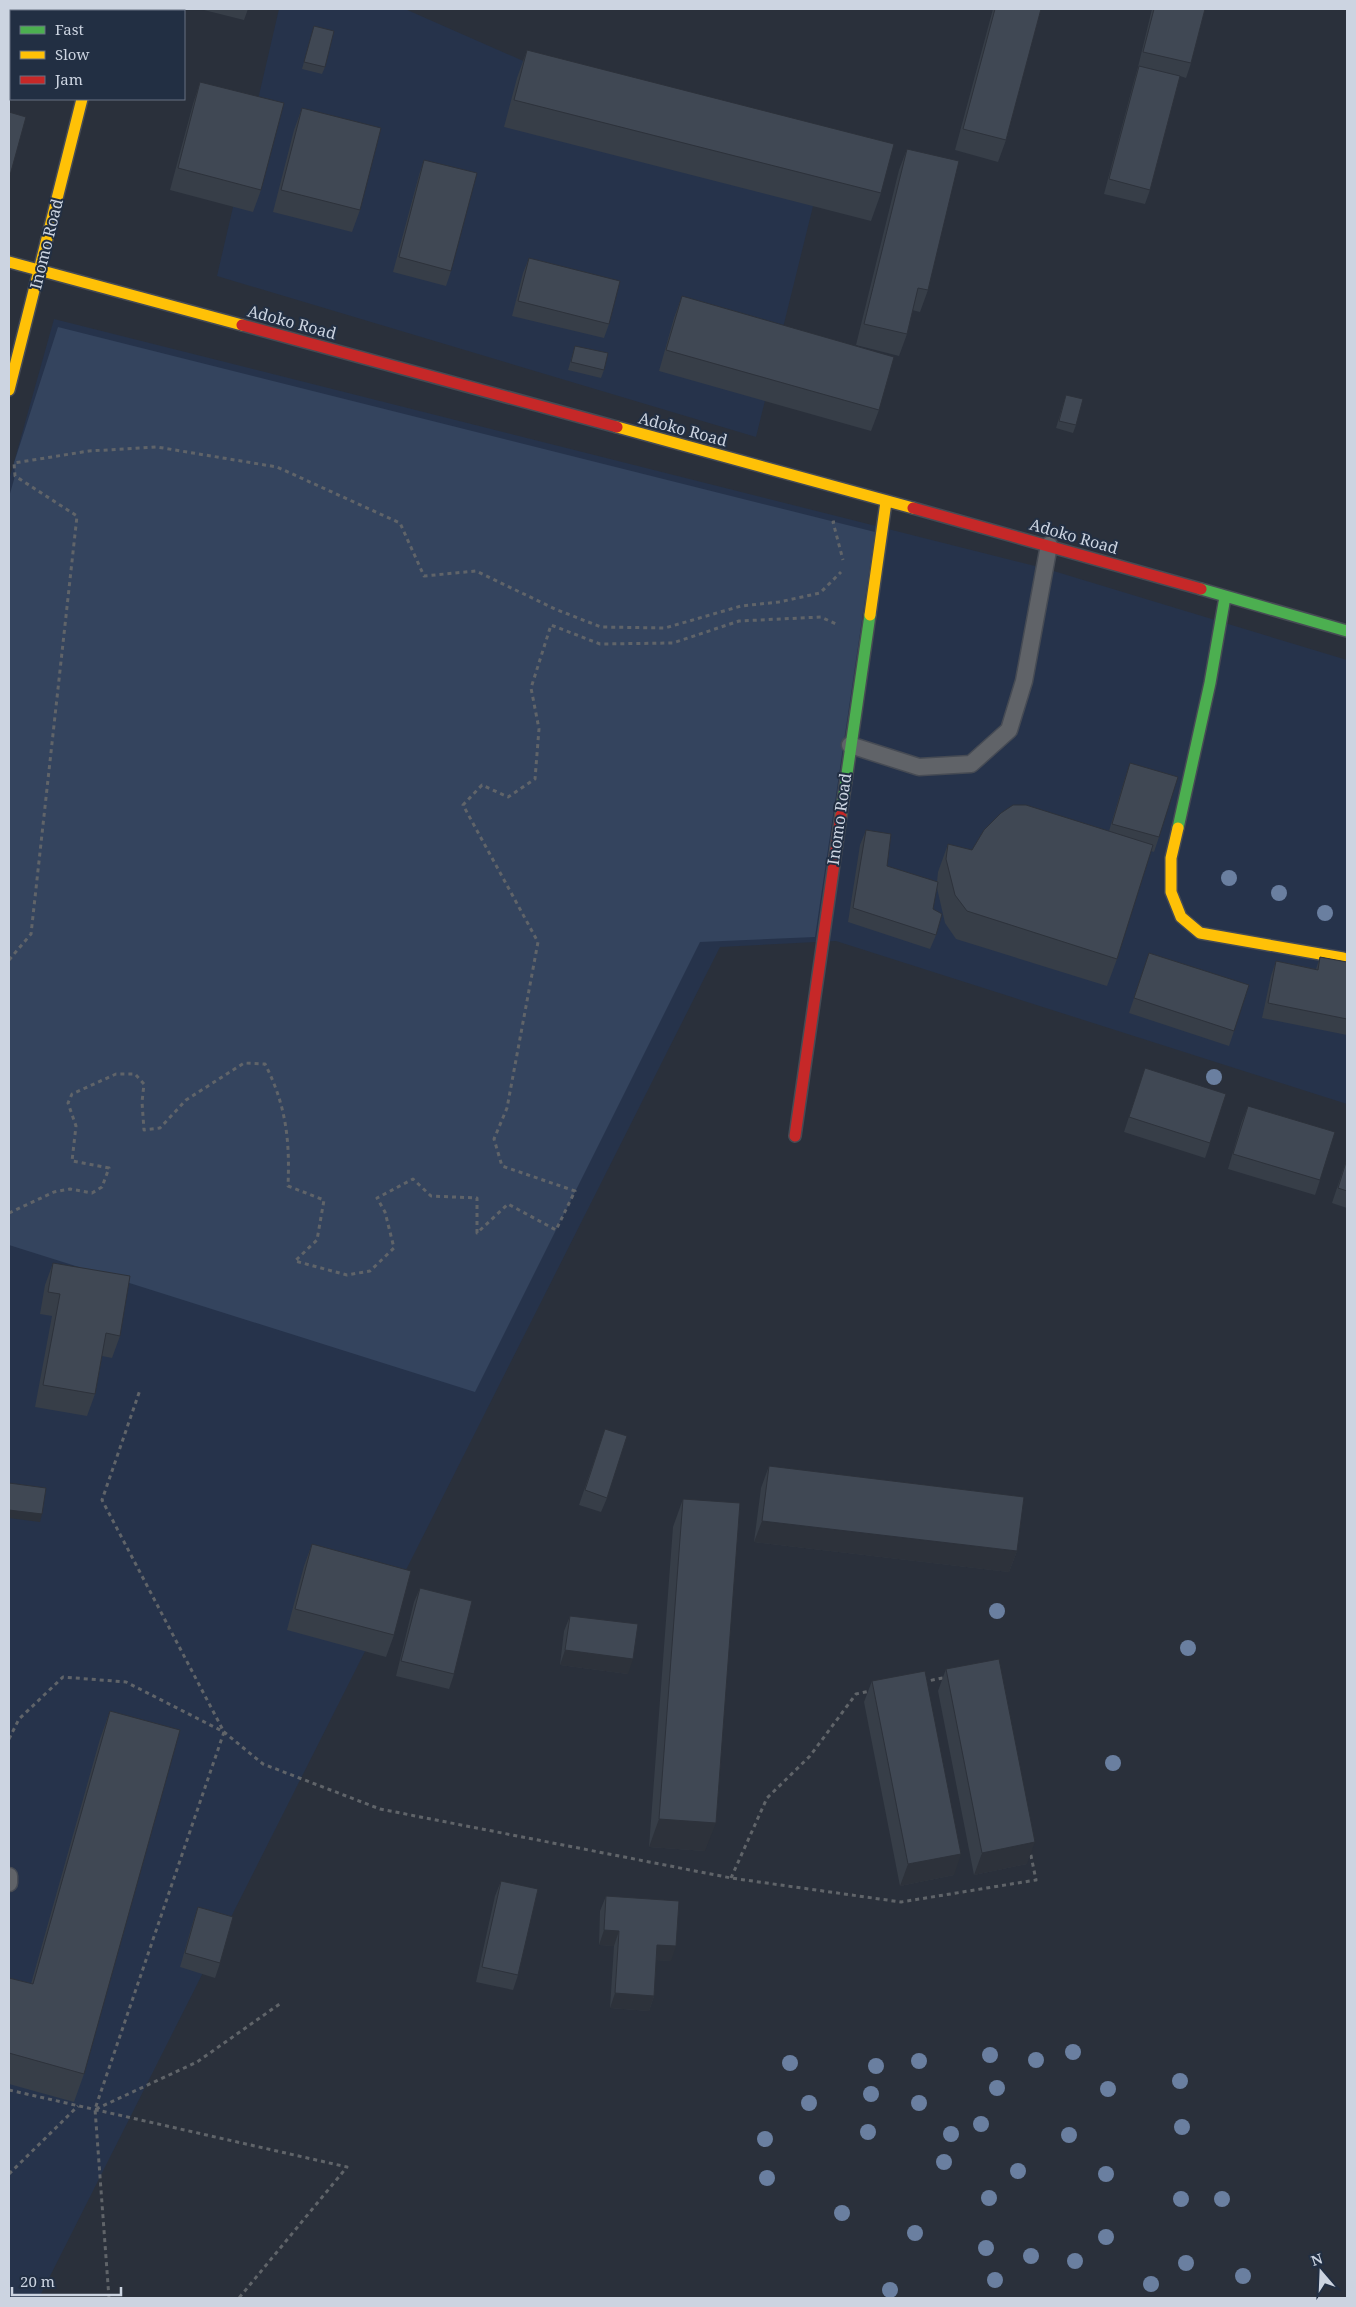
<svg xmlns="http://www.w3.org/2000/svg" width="1356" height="2307" font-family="'Noto Serif',serif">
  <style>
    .built { fill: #26334b }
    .green { fill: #34445e }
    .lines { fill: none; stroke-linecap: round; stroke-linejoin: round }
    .lane-casing { stroke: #464b54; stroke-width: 19 }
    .street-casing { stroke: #464b54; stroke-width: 30 }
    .fast-casing { stroke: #464b54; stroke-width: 14 }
    .slow-casing { stroke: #464b54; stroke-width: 14 }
    .jam-casing { stroke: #464b54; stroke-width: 14 }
    .path { stroke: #606469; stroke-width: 3; stroke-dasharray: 4 4; stroke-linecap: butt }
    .lane { stroke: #606368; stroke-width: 16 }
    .street { stroke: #606368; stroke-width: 28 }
    .fast { stroke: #4caf50; stroke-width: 11 }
    .slow { stroke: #ffc107; stroke-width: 11 }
    .jam { stroke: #c62828; stroke-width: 11 }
    .tree { fill: #6a7fa0 }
    .wall { fill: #373e48 }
    .shaded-wall { fill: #2d323b }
    .building { fill: #404854; stroke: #2d323b }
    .labels { text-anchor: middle; stroke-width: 4; stroke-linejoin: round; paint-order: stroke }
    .street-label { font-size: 16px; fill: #ccd4e1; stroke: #222f43 }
  </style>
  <rect width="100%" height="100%" fill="#2a303b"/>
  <path class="built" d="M 279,9 L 405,9 L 817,190 L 756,437 L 217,276 Z
    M 54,319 L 1047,569 L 1347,660 L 1347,1104 L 836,941 L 720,947 L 39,2298 L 9,2298 L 9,480 Z"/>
  <path class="green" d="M 58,327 L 875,532 L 815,937 L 700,942 L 475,1392 L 9,1245 L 9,497 L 15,476 L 14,463 Z"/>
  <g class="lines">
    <g class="lane-casing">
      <path id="lane" d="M 850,745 L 919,767 L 971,764 L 1009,730 L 1024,681 L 1049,545
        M 9,1876 L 9,1883"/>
    </g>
    <g class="street-casing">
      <path id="street" d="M 104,11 L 104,9"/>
    </g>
    <g class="fast-casing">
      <path id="fast" d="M 1201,589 L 1347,631
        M 841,815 L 870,615
        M 1178,828 L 1210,683 L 1225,597"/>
    </g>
    <g class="slow-casing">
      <path id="slow" d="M 9,262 L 242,325
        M 9,390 L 82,99
        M 617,427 L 913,508
        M 870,615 L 886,502
        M 1178,828 L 1171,858 L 1171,892 L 1181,917 L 1200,933 L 1343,958"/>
    </g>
    <g class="jam-casing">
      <path id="jam" d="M 242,325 L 617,427
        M 913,508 L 1201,589
        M 795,1136 L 841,815"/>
    </g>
    <path class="path" d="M 835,522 L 833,522 L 843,560
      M 9,960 L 31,934 L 77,516 L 15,476 L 14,463 L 89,451 L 157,447 L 277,467 L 400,523 L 424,576 L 476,571 L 555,609 L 601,627 L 665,628 L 741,606 L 779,602 L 820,593 L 841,572
      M 9,1213 L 54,1192 L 70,1189 L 92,1193 L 102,1187 L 109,1168 L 72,1161 L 76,1126 L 68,1103 L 72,1094 L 116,1074 L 135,1074 L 144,1084 L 142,1102 L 144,1130 L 160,1128 L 186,1100 L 244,1063 L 265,1064 C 286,1105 290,1140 288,1186 L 324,1200 L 317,1240 L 295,1261 L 347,1275 L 370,1271 L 394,1248 L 385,1212 L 377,1198 L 413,1179 L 431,1196 L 477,1198 L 477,1233 L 508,1204 L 556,1230 L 575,1191 L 502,1166 L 494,1139 L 507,1108 L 538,942 L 463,805 L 482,785 L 508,797 L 535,779 L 539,729 L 531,688 L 551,625 L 600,644 L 673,643 L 739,621 L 821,617 L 836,624
      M 923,1682 L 947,1677
      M 9,1739 L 19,1719 L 63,1677 L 126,1682 L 224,1732 L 263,1764 L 380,1809 L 731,1878 L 901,1902 L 1036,1880 L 1030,1851
      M 731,1878 L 767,1798 L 810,1756 L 856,1694 L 870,1691
      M 9,2090 L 347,2167 L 239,2298
      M 96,2109 L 197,2062 L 281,2003
      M 9,2174 L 78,2106
      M 109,2298 L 95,2109 L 224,1732 L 102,1500 L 140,1390"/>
    <use href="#lane" class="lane"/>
    <use href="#street" class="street"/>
    <use href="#fast" class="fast"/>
    <use href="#slow" class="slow"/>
    <use href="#jam" class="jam"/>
  </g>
  <g class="tree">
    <circle cx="1229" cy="878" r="8"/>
    <circle cx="1279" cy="893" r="8"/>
    <circle cx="1325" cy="913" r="8"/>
    <circle cx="1214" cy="1077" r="8"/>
    <circle cx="997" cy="1611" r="8"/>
    <circle cx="1188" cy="1648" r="8"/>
    <circle cx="1113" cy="1763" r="8"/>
    <circle cx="1073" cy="2052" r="8"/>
    <circle cx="990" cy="2055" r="8"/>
    <circle cx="1036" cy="2060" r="8"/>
    <circle cx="919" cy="2061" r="8"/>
    <circle cx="790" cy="2063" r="8"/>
    <circle cx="876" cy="2066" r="8"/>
    <circle cx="1180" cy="2081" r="8"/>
    <circle cx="997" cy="2088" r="8"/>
    <circle cx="1108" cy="2089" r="8"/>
    <circle cx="871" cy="2094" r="8"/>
    <circle cx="809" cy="2103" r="8"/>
    <circle cx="919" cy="2103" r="8"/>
    <circle cx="981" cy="2124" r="8"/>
    <circle cx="1182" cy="2127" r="8"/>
    <circle cx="868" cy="2132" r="8"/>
    <circle cx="951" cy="2134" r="8"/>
    <circle cx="1069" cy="2135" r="8"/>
    <circle cx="765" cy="2139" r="8"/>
    <circle cx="944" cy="2162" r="8"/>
    <circle cx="1018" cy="2171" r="8"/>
    <circle cx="1106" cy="2174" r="8"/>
    <circle cx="767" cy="2178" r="8"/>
    <circle cx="989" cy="2198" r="8"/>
    <circle cx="1181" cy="2199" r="8"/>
    <circle cx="1222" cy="2199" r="8"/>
    <circle cx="842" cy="2213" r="8"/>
    <circle cx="915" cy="2233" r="8"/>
    <circle cx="1106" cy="2237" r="8"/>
    <circle cx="986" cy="2248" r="8"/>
    <circle cx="1031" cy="2256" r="8"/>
    <circle cx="1075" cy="2261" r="8"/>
    <circle cx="1186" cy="2263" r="8"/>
    <circle cx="1243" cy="2276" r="8"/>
    <circle cx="995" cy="2280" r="8"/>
    <circle cx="1151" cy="2284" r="8"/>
    <circle cx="890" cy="2290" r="8"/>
  </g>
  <path class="wall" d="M 9,9 L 53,9 L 52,11 L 11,11 L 11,85 L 9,94 Z
    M 200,9 L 248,9 L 244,20 Z
    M 993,9 L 1041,9 L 1006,140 L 998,162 L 955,150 Z
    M 1152,9 L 1205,9 L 1191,63 L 1186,78 L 1180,76 L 1150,190 L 1145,204 L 1104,194 L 1134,81 L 1138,67 Z
    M 314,26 L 325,67 L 322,74 L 302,69 Z
    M 527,50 L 881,193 L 871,221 L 504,127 L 517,78 Z
    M 200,82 L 261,190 L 253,212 L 170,190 L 193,104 Z
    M 302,108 L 360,210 L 352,232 L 273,212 L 294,130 Z
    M 907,149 L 928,290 L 920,312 L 912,310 L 907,334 L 899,356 L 856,345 L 899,170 Z
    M 424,160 L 451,271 L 446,286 L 393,272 L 419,175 Z
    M 529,258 L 609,324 L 604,338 L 512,316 L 523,273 Z
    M 682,296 L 879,410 L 871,431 L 659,371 L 674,318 Z
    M 575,346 L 604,370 L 601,378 L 568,370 Z
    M 1066,395 L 1076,425 L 1073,433 L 1056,428 Z
    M 1130,763 L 1159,837 L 1154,852 L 1151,851 L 1117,959 L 1107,986 L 956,939 L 945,923 L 937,888 L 933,909 L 936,935 L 930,949 L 848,922 L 860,845 L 866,830 L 887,866 L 937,882 L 938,872 L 948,844 L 972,850 L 1109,831 L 1125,778 Z
    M 1149,953 L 1234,1031 L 1229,1046 L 1129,1013 Z
    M 1320,957 L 1347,962 L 1347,1035 L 1262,1018 L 1271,976 L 1276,961 L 1316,969 Z
    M 1145,1068 L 1210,1143 L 1205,1158 L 1124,1132 Z
    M 1248,1106 L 1320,1180 L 1315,1195 L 1228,1169 L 1242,1121 Z
    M 1347,1158 L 1347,1208 L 1332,1203 Z
    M 53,1263 L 120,1336 L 112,1358 L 102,1356 L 95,1394 L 87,1416 L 35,1407 L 52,1316 L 40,1314 L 45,1285 Z
    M 605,1429 L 607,1498 L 601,1512 L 579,1505 Z
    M 769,1466 L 1017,1551 L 1009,1572 L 754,1542 L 761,1488 Z
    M 683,1499 L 705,1851 L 649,1847 L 673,1527 Z
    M 312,1544 L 394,1635 L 386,1657 L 287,1630 L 304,1566 Z
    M 420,1588 L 454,1674 L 449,1689 L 396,1676 L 414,1602 Z
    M 570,1616 L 628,1674 L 560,1665 L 564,1631 Z
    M 946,1669 L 1027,1864 L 974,1875 L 938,1691 Z
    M 872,1681 L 954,1875 L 900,1886 L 864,1702 Z
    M 110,1711 L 84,2074 L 74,2102 L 9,2084 L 9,1978 L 31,1984 L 100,1739 Z
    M 501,1881 L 518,1975 L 513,1990 L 476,1982 L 495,1896 Z
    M 606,1896 L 671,1961 L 656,1960 L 654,1996 L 649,2011 L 610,2008 L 614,1946 L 599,1945 L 600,1911 Z
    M 198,1907 L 220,1963 L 215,1978 L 180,1967 L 193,1922 Z"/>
  <path class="shaded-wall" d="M 9,1510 L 42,1514 L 40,1522 L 9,1518 Z
    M 762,1521 L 1017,1551 L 1009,1572 L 754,1542 Z
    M 565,1650 L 633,1659 L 628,1674 L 560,1665 Z
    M 659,1819 L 716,1823 L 705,1851 L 649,1847 Z
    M 1035,1842 L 1027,1864 L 974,1875 L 982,1853 Z
    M 961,1854 L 954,1875 L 900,1886 L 908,1864 Z
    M 604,1930 L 619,1931 L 614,1946 L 599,1945 Z
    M 657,1945 L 676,1946 L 671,1961 L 652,1960 Z
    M 615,1993 L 654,1996 L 649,2011 L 610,2008 Z"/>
  <path class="building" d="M 995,9 L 1041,9 L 1006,140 L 963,129 Z
    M 1154,9 L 1205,9 L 1191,63 L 1143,52 Z
    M 9,15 L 11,16 L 11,85 L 9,94 Z
    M 314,26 L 334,31 L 325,67 L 304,62 Z
    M 527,50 L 894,144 L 881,193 L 514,100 Z
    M 1139,66 L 1180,76 L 1150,190 L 1109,179 Z
    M 200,82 L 284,103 L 261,190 L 178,168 Z
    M 302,108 L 381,128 L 360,210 L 281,190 Z
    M 9,112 L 26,117 L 9,179 Z
    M 907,149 L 959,161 L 928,290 L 918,288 L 907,334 L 864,324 Z
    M 424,160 L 477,173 L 451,271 L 399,257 Z
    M 529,258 L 620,281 L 609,324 L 518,301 Z
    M 682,296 L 894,357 L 879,410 L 666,350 Z
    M 575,346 L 608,353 L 604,370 L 571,362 Z
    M 1066,395 L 1083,399 L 1076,425 L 1059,421 Z
    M 1130,763 L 1178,777 L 1159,837 L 1112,824 Z
    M 1013,805 L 1026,805 L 1153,845 L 1117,959 L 967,911 L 955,895 L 946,859 L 948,844 L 972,850 L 984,830 L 1001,813 Z
    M 866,830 L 891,834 L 887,866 L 938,882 L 933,909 L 942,914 L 936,935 L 853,908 Z
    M 1149,953 L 1249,985 L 1234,1031 L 1134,998 Z
    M 1320,957 L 1347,962 L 1347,1019 L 1268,1003 L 1276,961 L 1318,970 Z
    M 1145,1068 L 1226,1094 L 1210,1143 L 1129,1117 Z
    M 1248,1106 L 1335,1132 L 1320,1180 L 1233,1154 Z
    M 1347,1159 L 1347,1191 L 1338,1188 Z
    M 53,1263 L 130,1276 L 120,1336 L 106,1333 L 95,1394 L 43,1385 L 60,1294 L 48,1292 Z
    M 605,1429 L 627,1436 L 607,1498 L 585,1490 Z
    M 769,1466 L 1024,1497 L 1017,1551 L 762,1521 Z
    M 9,1483 L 46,1488 L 42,1514 L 9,1510 Z
    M 683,1499 L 740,1503 L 716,1823 L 659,1819 Z
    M 312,1544 L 411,1571 L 394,1635 L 295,1609 Z
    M 420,1588 L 472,1601 L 454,1674 L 401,1661 Z
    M 570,1616 L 638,1624 L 633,1659 L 565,1650 Z
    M 999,1659 L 1035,1842 L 982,1853 L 946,1669 Z
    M 925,1671 L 961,1854 L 908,1864 L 872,1681 Z
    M 110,1711 L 180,1730 L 84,2074 L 9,2053 L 9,1978 L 33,1984 Z
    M 501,1881 L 538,1889 L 518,1975 L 482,1967 Z
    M 606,1896 L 679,1901 L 676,1946 L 657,1945 L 654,1996 L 615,1993 L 619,1931 L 604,1930 Z
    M 198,1907 L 233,1917 L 220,1963 L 185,1953 Z"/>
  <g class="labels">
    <g class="street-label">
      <text transform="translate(46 244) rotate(-76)" y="6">Inomo Road</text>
      <text transform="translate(292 322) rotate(15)" y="6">Adoko Road</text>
      <text transform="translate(683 429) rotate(15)" y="6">Adoko Road</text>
      <text transform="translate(1074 536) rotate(16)" y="6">Adoko Road</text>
      <text transform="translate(839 819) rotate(-82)" y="6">Inomo Road</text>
    </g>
  </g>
  <rect width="1356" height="2307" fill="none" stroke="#ccd4e1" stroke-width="20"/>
  <rect x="10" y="10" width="175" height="90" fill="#222f43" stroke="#667182"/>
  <rect x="20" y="26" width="25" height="8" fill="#4caf50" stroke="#667182"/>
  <text x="55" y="35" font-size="15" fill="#ccd4e1">Fast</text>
  <rect x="20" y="51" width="25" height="8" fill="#ffc107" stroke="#667182"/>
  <text x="55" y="60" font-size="15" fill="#ccd4e1">Slow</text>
  <rect x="20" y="76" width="25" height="8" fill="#c62828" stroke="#667182"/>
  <text x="55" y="85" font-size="15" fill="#ccd4e1">Jam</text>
  <g transform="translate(1321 2272) rotate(341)" stroke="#222f43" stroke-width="4" paint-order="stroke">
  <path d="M0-4L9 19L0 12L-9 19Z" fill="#ccd4e1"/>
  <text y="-8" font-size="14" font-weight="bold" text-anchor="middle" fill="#ccd4e1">N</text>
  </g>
  <path d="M12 2287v8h109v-8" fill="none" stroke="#ccd4e1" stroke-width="2.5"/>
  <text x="20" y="2287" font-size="15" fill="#ccd4e1" stroke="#222f43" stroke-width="4" paint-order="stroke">20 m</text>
</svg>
